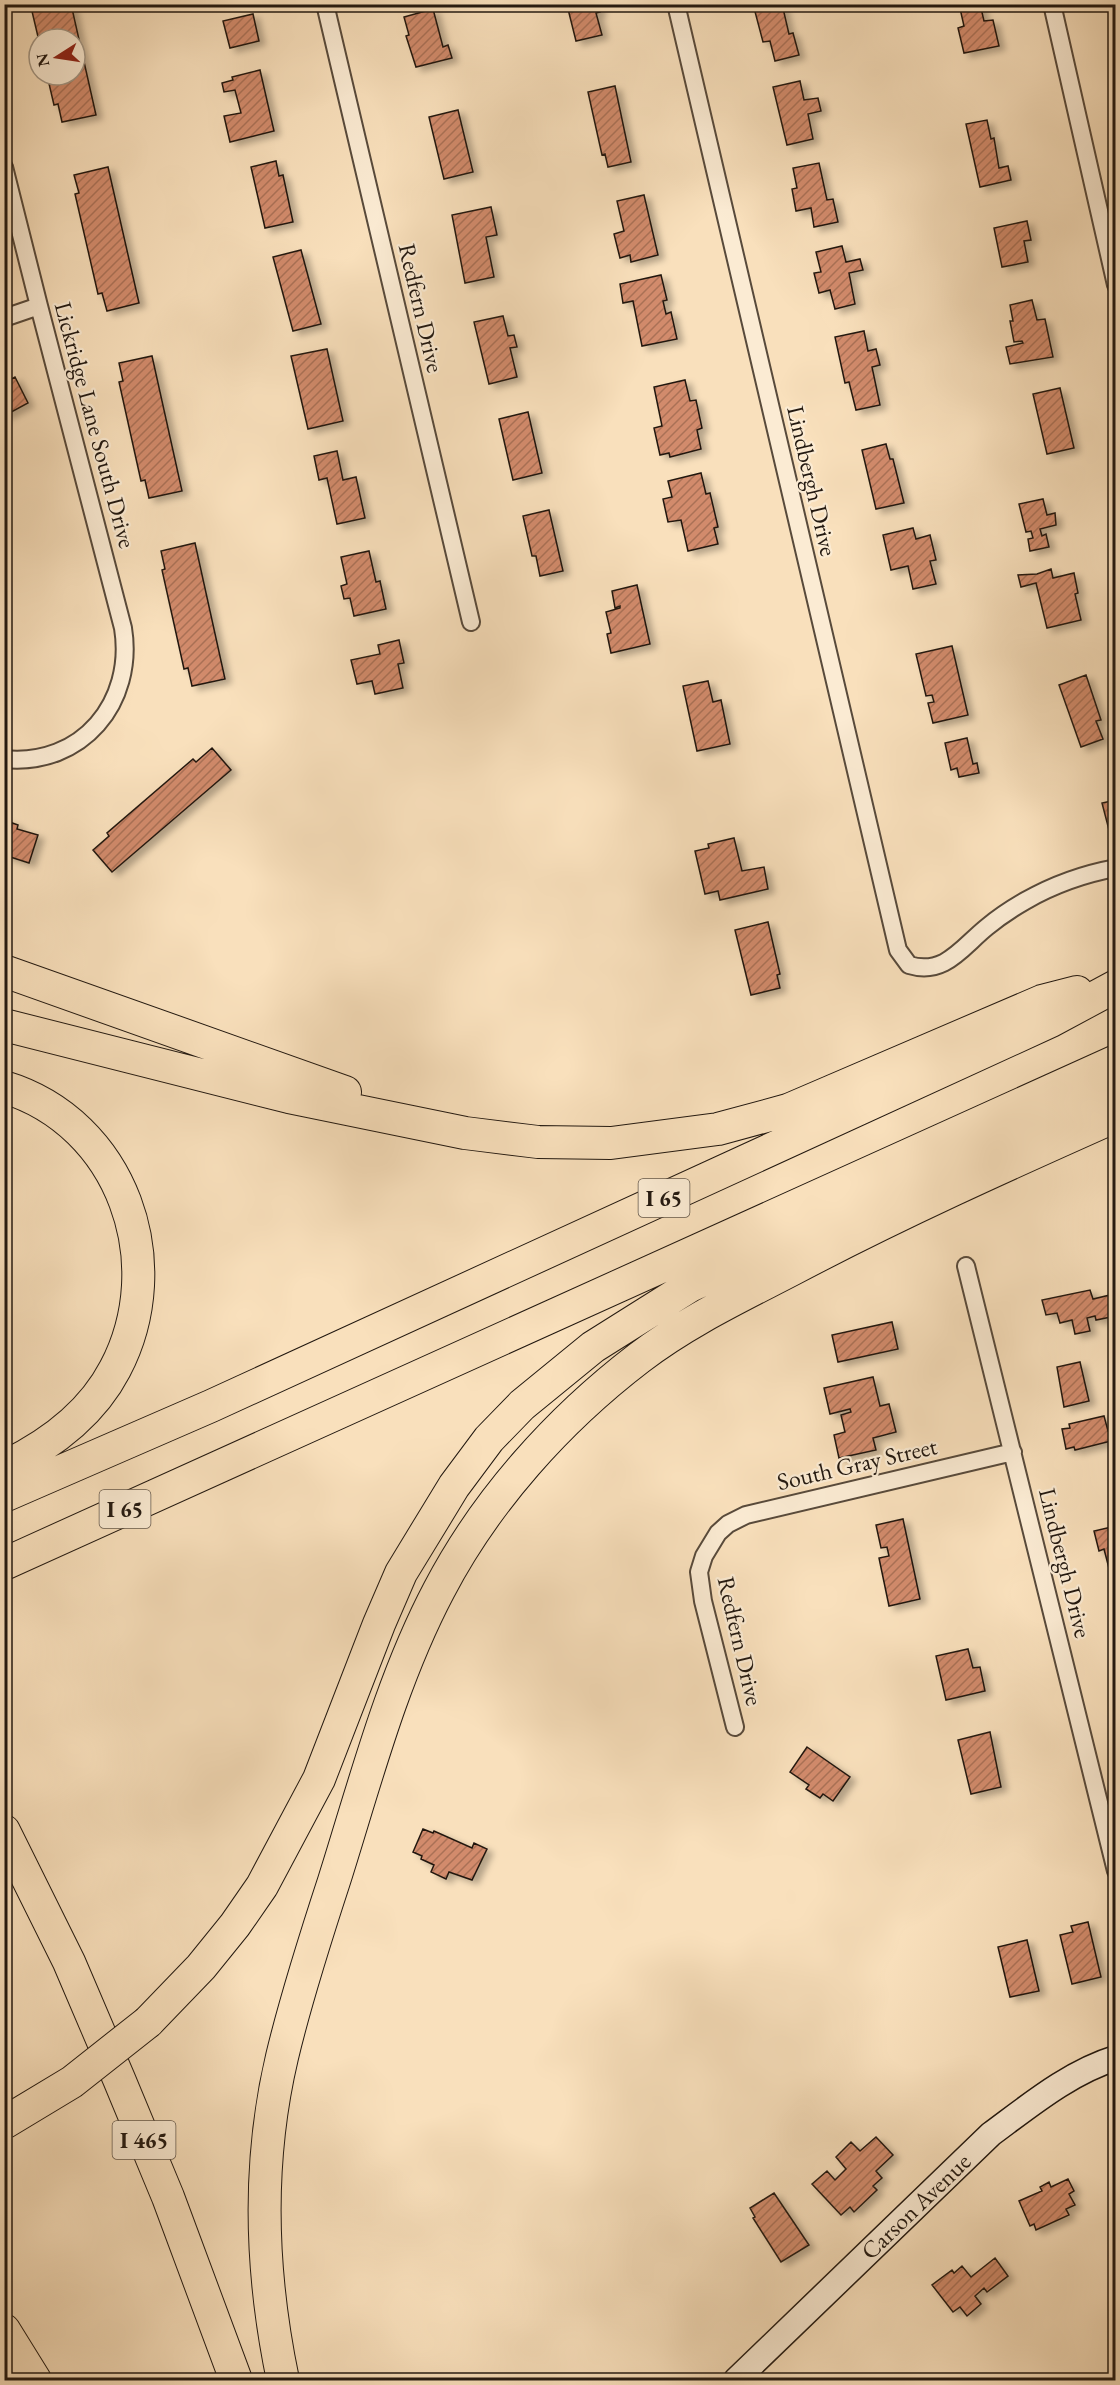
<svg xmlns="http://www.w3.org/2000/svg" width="1120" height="2385" font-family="'EB Garamond',serif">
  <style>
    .building { fill: url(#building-hatch); stroke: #221810; stroke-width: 1.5; filter: url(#shadow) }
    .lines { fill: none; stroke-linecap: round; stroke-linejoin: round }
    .street-casing { stroke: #584a3b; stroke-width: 20 }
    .secondary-casing { stroke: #221810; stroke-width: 27 }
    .highway-casing { stroke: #221810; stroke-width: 34 }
    .street { stroke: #fbebd3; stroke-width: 16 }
    .secondary { stroke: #fbebd3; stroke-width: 24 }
    .highway { stroke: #f9e0bc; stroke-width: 32 }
    .highway-bridge-casing { stroke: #221810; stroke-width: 34; stroke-linecap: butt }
    .highway-bridge { stroke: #f9e0bc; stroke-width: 32 }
    .labels { text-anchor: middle; stroke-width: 4.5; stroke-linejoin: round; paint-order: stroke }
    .shield { fill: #fbebd3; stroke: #63574a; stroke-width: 1.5 }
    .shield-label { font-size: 22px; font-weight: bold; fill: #221810 }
    .street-label { font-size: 24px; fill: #221810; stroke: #fbebd3 }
  </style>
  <defs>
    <pattern id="building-hatch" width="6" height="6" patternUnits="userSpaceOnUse" patternTransform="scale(1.5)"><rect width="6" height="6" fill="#d28b6c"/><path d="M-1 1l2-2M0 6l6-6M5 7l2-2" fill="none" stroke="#aa7157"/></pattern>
    <filter id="shadow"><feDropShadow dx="6" dy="4" stdDeviation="3" flood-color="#0004"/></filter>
  </defs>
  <rect width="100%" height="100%" fill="#f9e0bc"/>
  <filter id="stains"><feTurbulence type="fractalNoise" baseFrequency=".00333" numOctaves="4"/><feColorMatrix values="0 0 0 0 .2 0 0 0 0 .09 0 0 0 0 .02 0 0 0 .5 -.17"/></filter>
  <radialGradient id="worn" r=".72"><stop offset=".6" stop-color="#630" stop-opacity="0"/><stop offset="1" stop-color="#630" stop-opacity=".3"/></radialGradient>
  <path class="building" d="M 36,4 L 71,4 L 96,115 L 62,122 L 58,104 L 54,105 L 47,75 L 75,75 L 75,39 L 39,39 L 39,41 L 31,7 Z
    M 598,4 L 600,12 L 596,13 L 602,35 L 576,41 L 567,5 Z
    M 753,4 L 782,4 L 789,34 L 793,33 L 799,55 L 775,61 L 770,41 L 763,42 Z
    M 959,4 L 980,4 L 984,21 L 993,20 L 999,46 L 964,53 L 958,28 L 964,26 Z
    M 433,9 L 443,47 L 448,45 L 452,58 L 416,67 L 406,36 L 409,35 L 404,17 Z
    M 253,14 L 259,41 L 230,48 L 223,21 Z
    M 260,70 L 274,131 L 230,142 L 224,116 L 241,113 L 235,90 L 224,92 L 222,83 L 233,80 L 232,77 Z
    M 800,81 L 804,100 L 818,98 L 821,111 L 808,114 L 813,139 L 787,145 L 773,87 Z
    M 615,86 L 631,162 L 608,167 L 605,154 L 602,155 L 588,92 Z
    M 458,110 L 473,172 L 444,179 L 429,117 Z
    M 987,120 L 991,139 L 994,138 L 999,168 L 1008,166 L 1011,180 L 980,187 L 966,124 Z
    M 276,161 L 279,176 L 283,175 L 293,222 L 265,228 L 251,167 Z
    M 819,163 L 827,200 L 833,199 L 838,222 L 814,227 L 811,208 L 796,211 L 792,189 L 797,188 L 793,168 Z
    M 108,167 L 139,303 L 107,311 L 102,293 L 98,294 L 75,194 L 79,193 L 74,175 Z
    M 644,195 L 658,255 L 631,262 L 630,255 L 620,258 L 614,234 L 624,231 L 617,201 Z
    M 491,207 L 497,235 L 486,237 L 494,277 L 465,283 L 452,215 Z
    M 1027,221 L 1031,240 L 1024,241 L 1028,262 L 1002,267 L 994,228 Z
    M 842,246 L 846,262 L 860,259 L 863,270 L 849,273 L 855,304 L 835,309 L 830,290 L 819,293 L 814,273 L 821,272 L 816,252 Z
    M 301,250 L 321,324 L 293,331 L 273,257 Z
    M 661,275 L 667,300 L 663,301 L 666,314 L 671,312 L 677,339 L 642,346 L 633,301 L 623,303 L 620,284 Z
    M 1032,300 L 1037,320 L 1045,319 L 1053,357 L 1010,364 L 1006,347 L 1023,343 L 1022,341 L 1014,342 L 1010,321 L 1013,321 L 1010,305 Z
    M 503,316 L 508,336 L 514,335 L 517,347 L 510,348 L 517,377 L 489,384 L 474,322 Z
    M 864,331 L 868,351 L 876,349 L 880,365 L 872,367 L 880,405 L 856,410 L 849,382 L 845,383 L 835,337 Z
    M 327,349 L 343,421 L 308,429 L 291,356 Z
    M 152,356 L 182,491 L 149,498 L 145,480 L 141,481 L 119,382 L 123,381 L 119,363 Z
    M 15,377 L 28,403 L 4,416 L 4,383 Z
    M 685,380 L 690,401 L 696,400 L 702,428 L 697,430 L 701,449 L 670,457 L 669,453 L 660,455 L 654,428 L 662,426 L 654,387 Z
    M 1060,388 L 1074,448 L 1047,454 L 1033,394 Z
    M 528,412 L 542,473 L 513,480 L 499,419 Z
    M 886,444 L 890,459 L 893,459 L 904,503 L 876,509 L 862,450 Z
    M 337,451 L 343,480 L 356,477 L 365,518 L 337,524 L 327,478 L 319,480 L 314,456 Z
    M 701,473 L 706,494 L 710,493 L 718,527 L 714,528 L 718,544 L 688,551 L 681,520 L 668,522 L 663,499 L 672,497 L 668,481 Z
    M 1043,499 L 1047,515 L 1055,513 L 1056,525 L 1040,529 L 1042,536 L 1046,534 L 1049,547 L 1030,551 L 1028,539 L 1033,538 L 1031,531 L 1026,532 L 1019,504 Z
    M 549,510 L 563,571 L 540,576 L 536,556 L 532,556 L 523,516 Z
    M 913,528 L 916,539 L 930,535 L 936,560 L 930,561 L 936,584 L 913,589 L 908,566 L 891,570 L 883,535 Z
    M 195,543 L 225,679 L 192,686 L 188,668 L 184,669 L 162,570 L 165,569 L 161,551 Z
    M 369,551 L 376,582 L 380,581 L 386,609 L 354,616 L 350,598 L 344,599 L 341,586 L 347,584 L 341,557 Z
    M 1051,569 L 1053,578 L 1074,573 L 1078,593 L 1075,594 L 1081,620 L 1047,628 L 1036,583 L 1021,587 L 1018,575 L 1037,574 Z
    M 637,585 L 650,644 L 611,653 L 607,634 L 611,633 L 606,612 L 620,608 L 620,606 L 615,608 L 612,591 Z
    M 399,640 L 404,663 L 398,664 L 403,688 L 375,694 L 372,681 L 357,684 L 351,660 L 380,654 L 378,645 Z
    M 952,646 L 968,715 L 933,723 L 928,703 L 934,702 L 932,695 L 926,696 L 916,654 Z
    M 1086,675 L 1101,720 L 1096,721 L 1103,739 L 1081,747 L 1059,685 Z
    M 708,681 L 713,702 L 721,700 L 730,744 L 697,751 L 683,686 Z
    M 967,738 L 973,764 L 977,763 L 979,773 L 959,777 L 957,768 L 951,770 L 945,743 Z
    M 212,748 L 231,770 L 112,872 L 93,850 L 109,836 L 107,833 L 193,759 L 196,762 Z
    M 1116,800 L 1116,829 L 1109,830 L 1102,803 Z
    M 4,820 L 18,825 L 17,829 L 38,835 L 29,863 L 4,855 Z
    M 734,838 L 742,871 L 764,867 L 768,889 L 720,900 L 718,891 L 705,894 L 695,851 L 709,848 L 708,844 Z
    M 768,922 L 780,974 L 777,975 L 780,988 L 751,995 L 735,930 Z
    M 1090,1290 L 1093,1299 L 1114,1294 L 1116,1316 L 1096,1320 L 1095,1316 L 1087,1318 L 1090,1331 L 1075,1334 L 1072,1320 L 1060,1323 L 1057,1313 L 1046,1315 L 1042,1300 Z
    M 892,1322 L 898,1349 L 838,1362 L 832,1335 Z
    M 1080,1362 L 1089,1401 L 1064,1407 L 1057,1367 Z
    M 873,1377 L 880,1406 L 889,1404 L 896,1432 L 873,1438 L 876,1450 L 839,1458 L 834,1435 L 845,1432 L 841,1415 L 851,1412 L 850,1409 L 830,1414 L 824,1388 Z
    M 1104,1416 L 1108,1431 L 1113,1430 L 1115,1440 L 1075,1450 L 1074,1447 L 1066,1449 L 1062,1429 L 1070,1428 L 1069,1424 Z
    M 903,1519 L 920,1599 L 889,1606 L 879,1558 L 889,1556 L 887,1547 L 881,1548 L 876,1525 Z
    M 1116,1526 L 1116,1580 L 1112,1580 L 1104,1549 L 1099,1551 L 1094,1531 Z
    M 968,1649 L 973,1668 L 980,1667 L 985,1691 L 946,1700 L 936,1656 Z
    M 990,1732 L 1001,1787 L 971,1794 L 958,1740 Z
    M 807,1747 L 850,1777 L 833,1801 L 823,1794 L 820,1798 L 806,1789 L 809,1785 L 790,1772 Z
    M 423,1829 L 433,1833 L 434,1831 L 472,1848 L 474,1843 L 487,1849 L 472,1880 L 449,1872 L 446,1879 L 431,1872 L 434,1865 L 421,1859 L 422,1856 L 413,1852 Z
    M 1088,1922 L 1101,1977 L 1072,1984 L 1060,1935 L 1073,1932 L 1071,1926 Z
    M 1027,1940 L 1039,1991 L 1010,1997 L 998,1947 Z
    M 876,2137 L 893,2155 L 876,2171 L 882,2178 L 873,2186 L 877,2190 L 854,2212 L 850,2207 L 841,2215 L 812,2184 L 827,2171 L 835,2180 L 846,2169 L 836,2157 L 851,2142 L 860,2151 Z
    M 1068,2179 L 1074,2191 L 1069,2194 L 1075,2205 L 1066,2209 L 1069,2215 L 1036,2230 L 1034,2224 L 1030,2226 L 1019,2201 L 1042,2191 L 1040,2187 L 1049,2182 L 1051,2187 Z
    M 774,2193 L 809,2245 L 781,2262 L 753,2218 L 755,2217 L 750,2208 Z
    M 995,2258 L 1008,2276 L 987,2292 L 984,2288 L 975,2296 L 981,2304 L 967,2316 L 960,2307 L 953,2312 L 932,2285 L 952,2270 L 954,2273 L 962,2266 L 971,2277 Z"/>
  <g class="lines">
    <g class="street-casing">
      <path id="street" d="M 325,4 L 471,622
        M 676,4 L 898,950 L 909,965 C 945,976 962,947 987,927 C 999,917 1011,909 1025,901 C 1053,885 1083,874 1116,868
        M 1052,4 L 1116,285
        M 4,167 L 39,306 L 123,628 C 135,702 82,767 4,759
        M 4,318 L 39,306
        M 966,1266 L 1116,1871
        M 735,1727 L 703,1601 L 699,1572 L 704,1556 L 718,1533 L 728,1524 L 746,1515 L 1013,1452"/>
    </g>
    <g class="secondary-casing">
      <g id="secondary">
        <path id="s1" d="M 736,2380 L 991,2134 C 1029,2106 1070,2072 1116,2058"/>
      </g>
    </g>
    <g class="highway-casing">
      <path id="highway" d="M 4,971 L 345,1092
        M 4,1025 L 289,1097 L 465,1133 L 538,1142 L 611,1143 L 718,1129 L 788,1110 L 1042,1001 L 1077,992
        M 4,1087 C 123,1123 171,1263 115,1369 C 91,1415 50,1445 4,1467
        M 4,1496 L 211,1406 L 1051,1021 L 1116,986
        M 4,1564 L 1116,1061
        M 4,1831 L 69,1962 L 119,2079 L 168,2197 L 236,2380
        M 148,2022 L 201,1967 L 235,1925 L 262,1886 L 319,1779 L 379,1624 L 401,1573 L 454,1486 L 489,1439 L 522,1405 L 593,1347 L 690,1286 L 1116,1091
        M 4,2330 L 35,2380
        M 283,2380 C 261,2275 257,2163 282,2057 C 296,1998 315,1939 334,1881 C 365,1783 391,1681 439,1590 C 486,1500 558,1420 639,1358 C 686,1322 739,1297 791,1270 C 897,1214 1006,1165 1116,1116"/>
    </g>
    <use href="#street" class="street"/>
    <use href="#secondary" class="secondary"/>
    <use href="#highway" class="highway"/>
    <g class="highway-bridge-casing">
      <path id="highway-bridge" d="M 4,2123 L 72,2082 L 148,2022"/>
    </g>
    <use href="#highway-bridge" class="highway-bridge"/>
  </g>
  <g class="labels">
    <g class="shield">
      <rect x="638.5" y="1179" width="51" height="38" rx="4.5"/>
      <rect x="99.5" y="1490" width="51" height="38" rx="4.5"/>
      <rect x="112.5" y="2121" width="63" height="38" rx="4.5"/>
    </g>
    <g class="shield-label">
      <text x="664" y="1206">I 65</text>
      <text x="125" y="1517">I 65</text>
      <text x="144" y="2148">I 465</text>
    </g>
    <g class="street-label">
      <text transform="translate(421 308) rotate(77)" y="8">Redfern Drive</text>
      <text transform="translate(95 425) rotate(75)" y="8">Lickridge Lane South Drive</text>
      <text transform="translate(812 481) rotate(77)" y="8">Lindbergh Drive</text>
      <text transform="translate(857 1464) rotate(-13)" y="8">South Gray Street</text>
      <text transform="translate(1065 1563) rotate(76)" y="8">Lindbergh Drive</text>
      <text transform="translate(740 1641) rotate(77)" y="8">Redfern Drive</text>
      <text dy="8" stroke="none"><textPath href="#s1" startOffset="250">Carson Avenue</textPath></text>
    </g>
  </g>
  <rect width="1120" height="2385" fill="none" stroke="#f9e0bc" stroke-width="24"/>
  <rect x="6" y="6" width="1108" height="2373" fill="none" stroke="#221810" stroke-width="3"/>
  <rect x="12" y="12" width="1096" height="2361" fill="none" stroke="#221810" stroke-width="1.5"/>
  <g transform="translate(57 57) rotate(258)"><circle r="28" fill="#fbebd3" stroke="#a49785" stroke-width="1.5"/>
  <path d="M0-4.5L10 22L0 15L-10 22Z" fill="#8f2418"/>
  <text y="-9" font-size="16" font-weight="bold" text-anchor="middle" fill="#221810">N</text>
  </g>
  <rect width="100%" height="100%" filter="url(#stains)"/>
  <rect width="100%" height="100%" fill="url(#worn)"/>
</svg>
